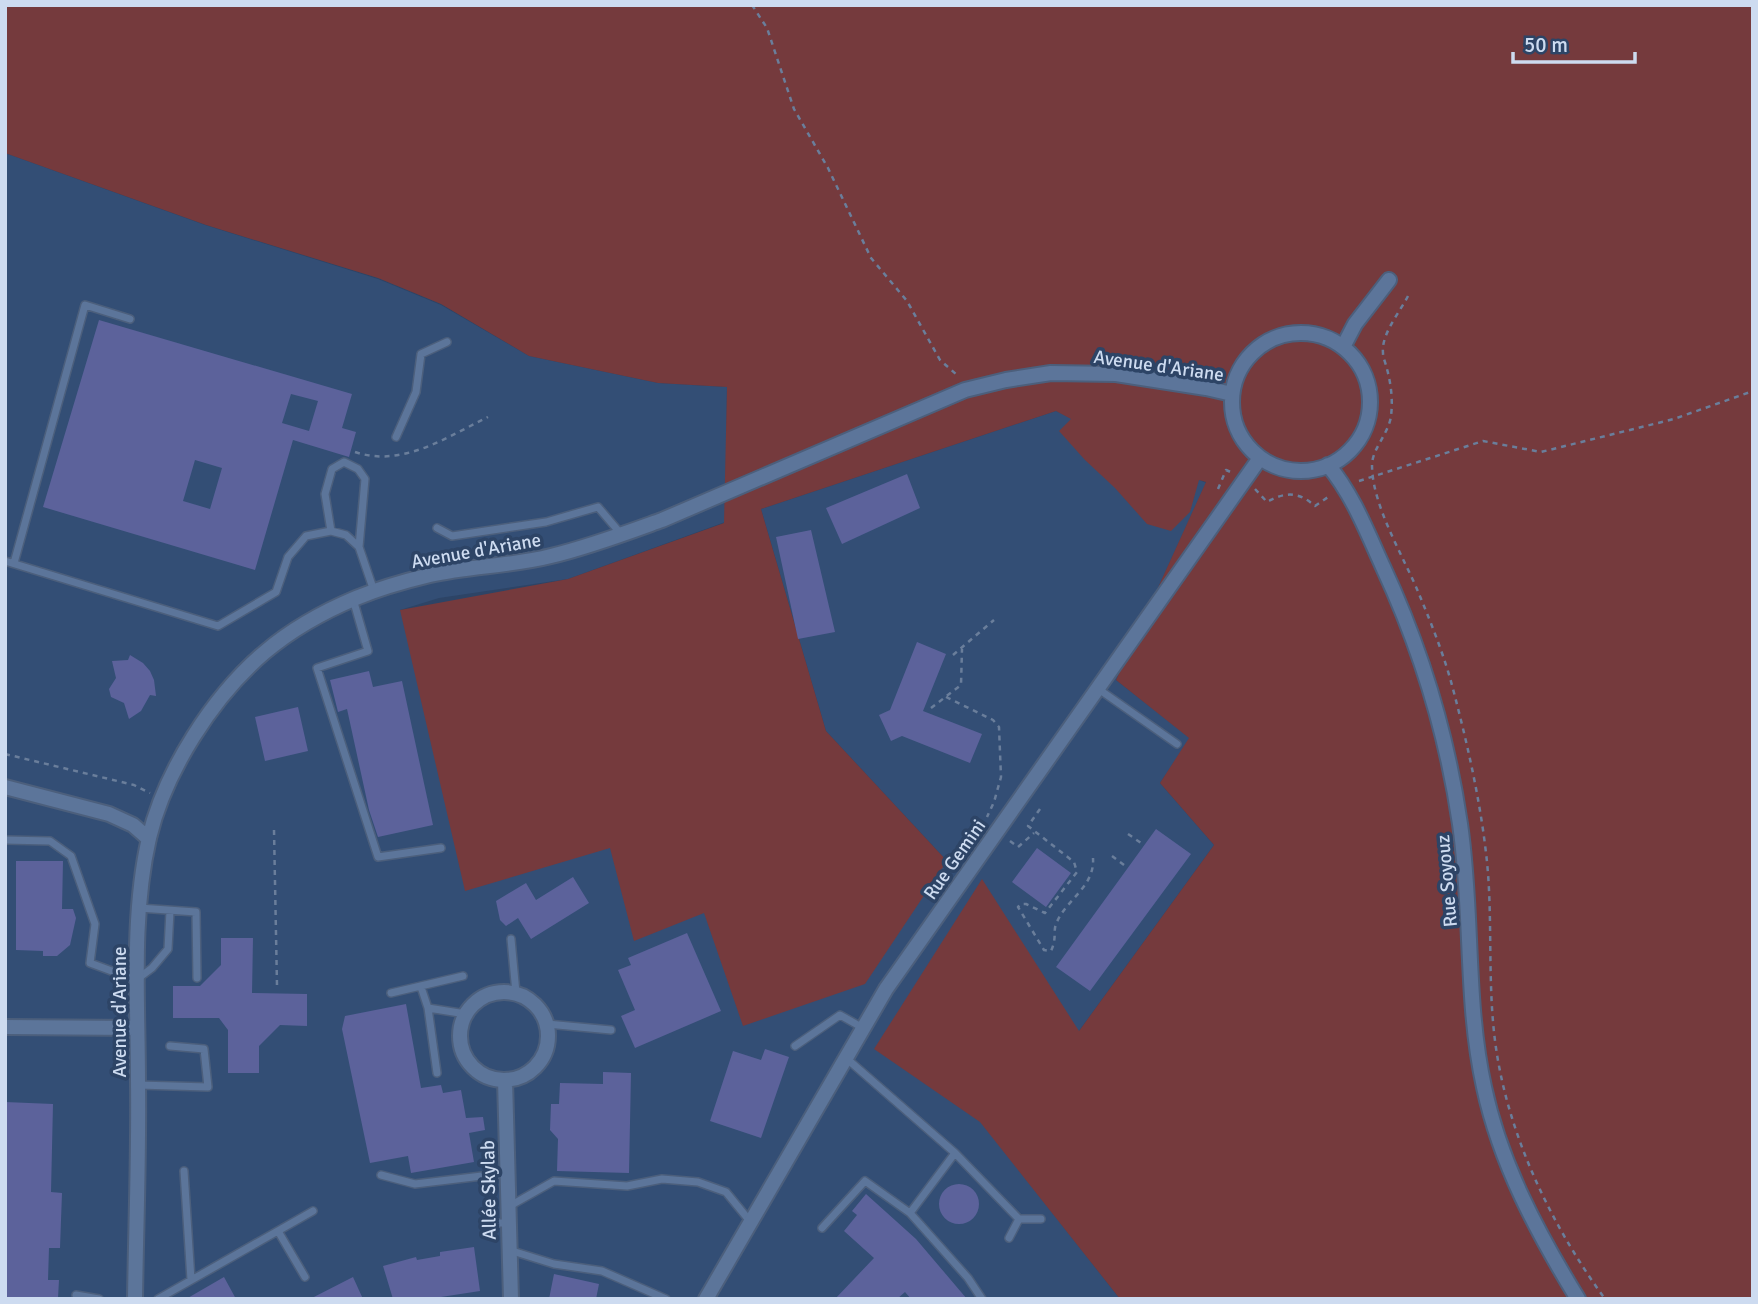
<svg xmlns="http://www.w3.org/2000/svg" width="1758" height="1304" font-family="Signika,sans-serif">
  <style>
    .built { fill: #334e75 }
    .green { fill: #753a3d }
    .building { fill: #5c629b; fill-rule: evenodd }
    .lines { fill: none; stroke-linecap: round; stroke-linejoin: round }
    .lane-casing { stroke: #4c5f7c; stroke-width: 10 }
    .street-casing { stroke: #4c5f7c; stroke-width: 18 }
    .path { stroke: #6a7e9b; stroke-width: 2.5; stroke-dasharray: 5 5; stroke-linecap: butt }
    .lane { stroke: #5c759a; stroke-width: 7 }
    .street { stroke: #5c759a; stroke-width: 14 }
    .labels { text-anchor: middle; stroke-width: 7; stroke-linejoin: round; paint-order: stroke }
    .street-label { font-size: 19px; fill: #cddbf0; stroke: #2d4466 }
  </style>
  <rect width="100%" height="100%" fill="#2d4466"/>
  <path class="built" d="M 5,153 L 205,225 L 378,279 L 441,305 L 529,356 L 658,383 L 727,387 L 725,522 L 568,579 L 439,598 L 400,610 L 611,848 L 704,913 L 947,861 L 826,731 L 761,509 L 1056,411 L 1206,483 L 1116,680 L 1190,738 L 1160,783 L 1214,845 L 1079,1031 L 981,1122 L 1120,1299 L 5,1299 Z"/>
  <path class="green" d="M 5,5 L 1753,5 L 1753,1299 L 1120,1299 L 980,1122 L 874,1049 L 982,879 L 1079,1031 L 1214,845 L 1160,783 L 1189,738 L 1116,680 L 1206,482 L 1199,480 L 1190,512 L 1171,531 L 1147,524 L 1115,488 L 1085,460 L 1059,431 L 1071,419 L 1056,411 L 761,509 L 826,731 L 947,861 L 865,984 L 743,1026 L 704,913 L 634,941 L 610,848 L 465,891 L 400,610 L 568,579 L 724,523 L 727,387 L 658,383 L 529,356 L 441,304 L 378,278 L 206,225 L 5,153 Z"/>
  <path class="building" d="M 99,320 L 352,394 L 342,428 L 356,432 L 349,457 L 293,440 L 255,570 L 43,507 ZM 291,394 L 318,401 L 309,431 L 282,423 ZM 195,460 L 222,468 L 210,509 L 183,501 Z
    M 907,474 L 920,508 L 842,544 L 826,508 Z
    M 811,530 L 835,632 L 798,639 L 776,537 Z
    M 917,642 L 946,654 L 923,711 L 982,734 L 970,763 L 902,736 L 891,741 L 879,715 L 890,710 Z
    M 130,655 L 143,663 L 150,671 L 154,680 L 156,696 L 150,695 L 141,711 L 129,719 L 124,703 L 111,697 L 109,689 L 116,678 L 112,661 L 128,660 Z
    M 369,671 L 373,687 L 402,681 L 433,825 L 378,837 L 369,810 L 347,709 L 338,712 L 330,680 Z
    M 298,707 L 308,751 L 265,761 L 255,717 Z
    M 1156,829 L 1191,854 L 1090,991 L 1056,967 Z
    M 1037,848 L 1071,873 L 1046,907 L 1012,882 Z
    M 16,861 L 63,861 L 62,909 L 73,909 L 76,918 L 70,945 L 57,956 L 43,956 L 43,951 L 16,950 Z
    M 573,877 L 589,903 L 531,939 L 518,918 L 506,926 L 500,920 L 496,901 L 526,883 L 536,900 Z
    M 687,933 L 721,1011 L 635,1048 L 621,1016 L 635,1010 L 618,970 L 631,965 L 628,958 Z
    M 221,938 L 253,938 L 252,993 L 307,994 L 307,1026 L 280,1025 L 259,1046 L 259,1073 L 228,1073 L 228,1030 L 219,1018 L 173,1018 L 173,986 L 200,986 L 221,965 Z
    M 406,1004 L 421,1088 L 441,1085 L 443,1093 L 461,1090 L 466,1118 L 483,1117 L 485,1130 L 469,1133 L 474,1162 L 411,1173 L 408,1156 L 370,1163 L 342,1029 L 345,1016 Z
    M 765,1049 L 789,1057 L 761,1138 L 710,1121 L 733,1051 L 761,1060 Z
    M 603,1072 L 631,1073 L 629,1173 L 557,1171 L 558,1139 L 550,1130 L 551,1104 L 559,1104 L 560,1083 L 603,1084 Z
    M 5,1102 L 53,1104 L 51,1192 L 62,1193 L 60,1248 L 49,1248 L 48,1280 L 59,1280 L 58,1298 L 5,1299 Z
    M939 1204a20 20 0 1 1 40 0a20 20 0 1 1-40 0Z
    M 866,1194 L 916,1239 L 967,1299 L 911,1299 L 905,1292 L 897,1299 L 835,1299 L 874,1258 L 844,1231 L 857,1215 L 852,1211 Z
    M 474,1247 L 480,1291 L 428,1299 L 393,1299 L 383,1266 L 416,1257 L 417,1260 L 440,1256 L 440,1252 Z
    M 554,1274 L 599,1284 L 596,1299 L 549,1299 Z
    M 224,1277 L 236,1299 L 186,1299 Z
    M 353,1277 L 363,1299 L 310,1299 Z"/>
  <g class="lines">
    <g class="lane-casing">
      <path id="lane" d="M 396,437 L 416,392 L 421,354 L 447,342
        M 437,528 L 452,536 L 546,522 L 598,507 L 621,534
        M 331,531 L 325,494 L 332,469 L 344,462 L 358,469 L 365,479 L 359,547
        M 5,561 L 218,626 L 276,592 L 288,557 L 306,536 L 331,531 L 346,535 L 359,547 L 374,591
        M 14,563 L 85,305 L 130,319
        M 353,599 L 368,651 L 317,668 L 378,857 L 441,848
        M 1097,688 L 1177,744
        M 5,840 L 50,841 L 71,856 L 95,924 L 90,963 L 136,980 L 152,968 L 168,949 L 170,911
        M 139,908 L 196,912 L 197,978
        M 511,939 L 516,993
        M 421,987 L 428,1008 L 466,1014
        M 391,993 L 463,976
        M 428,1008 L 437,1073
        M 547,1024 L 611,1030
        M 795,1046 L 840,1015 L 863,1028
        M 846,1058 L 955,1153 L 1019,1219 L 1041,1219
        M 138,1085 L 208,1087 L 204,1049 L 170,1046
        M 955,1153 L 910,1213 L 968,1278 L 982,1299
        M 184,1171 L 191,1280
        M 381,1175 L 415,1184 L 507,1173
        M 508,1207 L 554,1181 L 627,1186 L 662,1179 L 698,1182 L 726,1192 L 749,1220
        M 484,1223 L 508,1223
        M 822,1228 L 865,1181 L 910,1213
        M 278,1231 L 305,1277
        M 1009,1238 L 1019,1219
        M 509,1250 L 554,1264 L 602,1271 L 666,1299
        M 76,1295 L 99,1299
        M 158,1299 L 313,1211"/>
    </g>
    <g class="street-casing">
      <path id="street" d="M1232 402a69 69 0 1 1 138 0a69 69 0 1 1-138 0Z
        M 1343,347 L 1355,324 L 1389,280
        M 1328,465 C 1353,495 1367,532 1383,567 C 1421,649 1447,735 1460,824 C 1473,912 1465,1001 1484,1087 C 1500,1163 1538,1234 1578,1299
        M 5,787 L 109,814 L 133,825 L 149,839
        M460 1036a44 44 0 1 1 88 0a44 44 0 1 1-88 0Z
        M 5,1027 L 137,1028
        M 505,1080 L 511,1299
        M 135,1299 C 136,1227 139,1154 138,1082 C 138,1001 131,917 149,838 C 165,771 213,696 265,652 C 291,630 325,611 356,598 C 380,588 405,581 430,575 C 470,566 512,566 551,556 C 589,547 626,533 662,520 L 965,390 L 1006,380 L 1051,373 L 1116,374 L 1206,388 L 1232,394
        M 706,1299 L 886,989 L 1260,458"/>
    </g>
    <path class="path" d="M 752,5 L 767,28 L 794,109 L 828,168 L 871,258 L 907,301 L 940,360 L 957,375
      M 1408,296 C 1400,312 1381,334 1383,353 C 1383,358 1386,364 1387,369 C 1391,384 1393,400 1391,416 C 1389,433 1372,449 1372,465 C 1372,506 1404,557 1419,594 C 1432,625 1445,658 1453,689 C 1468,746 1481,804 1487,862 C 1493,923 1487,986 1496,1048 C 1509,1138 1552,1226 1605,1299
      M 355,452 C 402,468 447,437 488,417
      M 1359,481 L 1483,441 L 1541,452 L 1674,419 L 1753,391
      M 1218,489 L 1226,470 L 1233,473
      M 1255,489 L 1267,502 C 1285,492 1298,491 1315,506 L 1331,495
      M 953,655 L 994,620
      M 946,697 L 993,720 L 999,727 L 1001,777 L 994,802 L 987,817
      M 931,708 L 961,685 L 962,649
      M 5,754 L 134,785 L 150,793
      M 1040,809 L 1028,826 L 1074,862 L 1077,872 L 1045,913 L 1026,904 L 1021,904 L 1018,907 L 1044,950 L 1051,951 C 1057,938 1053,932 1056,924 C 1066,899 1095,887 1093,858
      M 274,830 L 277,986
      M 1128,834 L 1144,845
      M 1010,841 L 1018,847 L 1034,833
      M 1112,856 L 1128,868"/>
    <use href="#lane" class="lane"/>
    <use href="#street" class="street"/>
  </g>
  <g class="labels">
    <g class="street-label">
      <text transform="translate(1159 365) rotate(8)" y="7">Avenue d'Ariane</text>
      <text transform="translate(476 550) rotate(-10)" y="7">Avenue d'Ariane</text>
      <text transform="translate(954 859) rotate(-55)" y="7">Rue Gemini</text>
      <text transform="translate(1446 881) rotate(-95)" y="7">Rue Soyouz</text>
      <text transform="translate(119 1012) rotate(-90)" y="7">Avenue d'Ariane</text>
      <text transform="translate(488 1190) rotate(-91)" y="7">Allée Skylab</text>
    </g>
  </g>
  <rect width="1758" height="1304" fill="none" stroke="#cddbf0" stroke-width="14"/>
  <path d="M1513 52v10h122v-10" fill="none" stroke="#cddbf0" stroke-width="3.5"/>
  <text x="1524" y="52" font-size="21" fill="#cddbf0" stroke="#2d4466" stroke-width="5" paint-order="stroke">50 m</text>
</svg>
